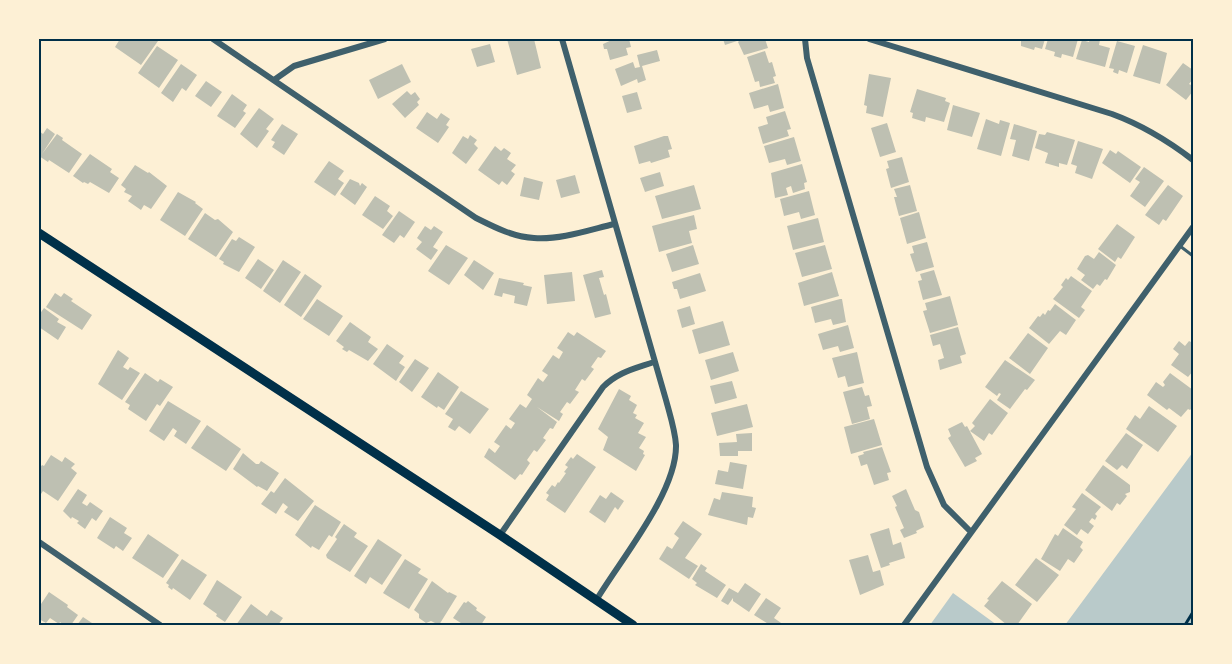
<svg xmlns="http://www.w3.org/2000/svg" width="1232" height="664" font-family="'Fira Sans Condensed',sans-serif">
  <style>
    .green { fill: #b9caca }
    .building { fill: #bec0b2 }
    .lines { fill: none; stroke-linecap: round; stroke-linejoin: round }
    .path { stroke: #003049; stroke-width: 3 }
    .service { stroke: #3f606c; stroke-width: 3 }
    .minor { stroke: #3f606c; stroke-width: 6 }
    .secondary { stroke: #003049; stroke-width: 9 }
    .neatline { fill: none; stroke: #003049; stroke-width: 2 }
  </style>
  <rect width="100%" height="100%" fill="#fdf0d5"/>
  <path class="green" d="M 1193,452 L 1193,625 L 1065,625 Z
    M 953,593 L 997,625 L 930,625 Z"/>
  <path class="building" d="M 120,39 L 155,39 L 158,41 L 141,65 L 115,47 Z
    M 507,39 L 534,39 L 541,68 L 517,75 Z
    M 614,39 L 629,39 L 631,47 L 626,48 L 628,55 L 610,60 L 607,49 L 604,49 L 603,44 Z
    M 723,39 L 765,39 L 768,48 L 744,55 L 738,42 L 740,40 L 725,45 Z
    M 1021,39 L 1045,39 L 1042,49 L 1035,47 L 1034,50 L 1021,46 Z
    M 1048,39 L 1078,39 L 1073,57 L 1062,54 L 1061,58 L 1054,56 L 1055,52 L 1045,49 Z
    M 1090,39 L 1100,40 L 1099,45 L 1110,48 L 1105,67 L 1076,59 L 1082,40 L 1089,42 Z
    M 1117,41 L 1135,46 L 1127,73 L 1119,70 L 1118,74 L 1113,72 L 1114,69 L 1109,68 Z
    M 490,44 L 495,62 L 477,67 L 471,49 Z
    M 1143,45 L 1167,53 L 1160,84 L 1133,76 Z
    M 157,46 L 178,60 L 159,88 L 138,73 Z
    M 657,50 L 660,61 L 642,66 L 646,80 L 638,83 L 637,79 L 621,86 L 615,69 L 633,62 L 635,68 L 640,67 L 637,55 Z
    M 765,51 L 769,63 L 772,62 L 776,76 L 773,77 L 775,83 L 760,87 L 759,81 L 755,82 L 747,57 Z
    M 1183,63 L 1193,70 L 1193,79 L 1189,84 L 1193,86 L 1193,91 L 1186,100 L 1166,85 Z
    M 181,64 L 197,75 L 186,91 L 182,88 L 173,102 L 161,93 Z
    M 402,64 L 411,82 L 378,99 L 369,80 Z
    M 869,74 L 891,78 L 883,117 L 866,113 L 867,106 L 864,105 Z
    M 206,81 L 222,92 L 211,107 L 195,96 Z
    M 778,84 L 784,108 L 770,112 L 768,105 L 754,109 L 749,93 Z
    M 917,89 L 946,98 L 945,101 L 950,103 L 944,122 L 926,117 L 925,122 L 912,118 L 913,113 L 910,112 Z
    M 407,91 L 411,95 L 415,92 L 420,99 L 417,102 L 419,105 L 405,118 L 392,104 Z
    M 637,92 L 642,109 L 627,113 L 622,96 Z
    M 232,94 L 247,105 L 243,111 L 246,113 L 235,128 L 217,116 Z
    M 953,105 L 980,113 L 972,137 L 947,130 Z
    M 259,108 L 274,119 L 266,129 L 269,131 L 257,148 L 240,134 Z
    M 785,111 L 791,129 L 787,130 L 789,136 L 763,144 L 758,127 L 768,124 L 766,117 Z
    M 427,112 L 437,119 L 441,113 L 450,119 L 446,125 L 449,127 L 438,143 L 416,128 Z
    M 986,119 L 999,124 L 1000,120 L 1010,123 L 1001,156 L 977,149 Z
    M 887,123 L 896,152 L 880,157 L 871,128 Z
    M 282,124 L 298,134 L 284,155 L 272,147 L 275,142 L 271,140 Z
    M 1014,124 L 1037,131 L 1029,161 L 1012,156 L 1016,140 L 1010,139 Z
    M 47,128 L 55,134 L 42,154 L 57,134 L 63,138 L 62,140 L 82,154 L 69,173 L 49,160 L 48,162 L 39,156 L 39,131 L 43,134 Z
    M 1047,132 L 1075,140 L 1067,165 L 1059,163 L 1059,167 L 1045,163 L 1048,153 L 1035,148 L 1039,134 L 1045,135 Z
    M 470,135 L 477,140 L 474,144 L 478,148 L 466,164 L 452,153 L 463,136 L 468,139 Z
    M 664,136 L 668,136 L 672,149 L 668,150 L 670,157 L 651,163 L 650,161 L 639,164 L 634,146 Z
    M 794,137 L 801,161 L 787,165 L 785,159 L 769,163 L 764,146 Z
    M 1078,141 L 1103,149 L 1092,179 L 1075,173 L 1077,166 L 1071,164 Z
    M 495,146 L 501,151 L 504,148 L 511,153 L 507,159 L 516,165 L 511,171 L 515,174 L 507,185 L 502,181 L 499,185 L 478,170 Z
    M 1110,150 L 1116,154 L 1118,151 L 1141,167 L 1130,183 L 1102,163 Z
    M 90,154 L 112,169 L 110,172 L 119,178 L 109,193 L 90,182 L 88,184 L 84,182 L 83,183 L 73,176 Z
    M 902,157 L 909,182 L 891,188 L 886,169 L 889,168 L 887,161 Z
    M 329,161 L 344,171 L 338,179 L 344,183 L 335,196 L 314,182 Z
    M 802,164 L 807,182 L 804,183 L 805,189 L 793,193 L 791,186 L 786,188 L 788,195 L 775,198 L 771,173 Z
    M 135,165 L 148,173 L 149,172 L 167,186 L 151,209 L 144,205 L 141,210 L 128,201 L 132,196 L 124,192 L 126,189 L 121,185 Z
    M 1144,167 L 1164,181 L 1145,207 L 1130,196 L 1140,182 L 1135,179 Z
    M 660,172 L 664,186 L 645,192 L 640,178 Z
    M 575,175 L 580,193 L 561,198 L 556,180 Z
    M 524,177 L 543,182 L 539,200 L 520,196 Z
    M 350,179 L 359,183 L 360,186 L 362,183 L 367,187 L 355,205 L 340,194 Z
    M 694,185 L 701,209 L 662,219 L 655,196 Z
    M 910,185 L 917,211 L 899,216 L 894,197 L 897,197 L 894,189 Z
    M 1168,185 L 1183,196 L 1166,221 L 1163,219 L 1159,225 L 1145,215 Z
    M 809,191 L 815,215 L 801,219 L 799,212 L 784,216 L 780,199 Z
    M 178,192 L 196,202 L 195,203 L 203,209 L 185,236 L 160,220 Z
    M 375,196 L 390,206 L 387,211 L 393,216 L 383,229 L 362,215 Z
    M 399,211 L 415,222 L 404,238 L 400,235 L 394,243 L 382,235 Z
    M 919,212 L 926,238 L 907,244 L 900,218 Z
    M 205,213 L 215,220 L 218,219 L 233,232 L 216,257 L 188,239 Z
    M 694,215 L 697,229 L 689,231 L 692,243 L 659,252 L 652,226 Z
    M 818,218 L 824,242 L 793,250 L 787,226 Z
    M 1117,224 L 1135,237 L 1121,259 L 1118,257 L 1115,262 L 1098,249 Z
    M 425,226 L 431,230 L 434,226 L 443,232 L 433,247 L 438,250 L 431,260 L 416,249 L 422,242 L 417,238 Z
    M 239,237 L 255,247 L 239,272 L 223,264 L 224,262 L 219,259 L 232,239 L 236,241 Z
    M 927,242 L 934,267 L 916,272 L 910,254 L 914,253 L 912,246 Z
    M 446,245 L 468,258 L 449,285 L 428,271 Z
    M 693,245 L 699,264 L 672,272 L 666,254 Z
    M 825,245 L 832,269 L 802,277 L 795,253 Z
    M 1099,252 L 1116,265 L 1107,280 L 1105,279 L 1100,286 L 1097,284 L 1093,289 L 1081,280 L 1085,275 L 1077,269 L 1085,256 L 1088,255 L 1094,259 Z
    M 258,259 L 274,270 L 261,289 L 245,278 Z
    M 283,260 L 301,272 L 280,303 L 263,291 Z
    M 474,260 L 494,273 L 483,290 L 464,275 Z
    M 602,270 L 604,277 L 599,278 L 604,295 L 606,294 L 611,314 L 595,318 L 583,275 Z
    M 934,270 L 942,295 L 923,300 L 918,281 L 922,280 L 920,274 Z
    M 572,272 L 575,301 L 547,304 L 544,275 Z
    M 832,272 L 839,296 L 804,306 L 798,283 Z
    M 700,273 L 706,291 L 680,299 L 677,289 L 674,289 L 672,282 Z
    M 305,274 L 322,286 L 301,317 L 284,305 Z
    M 1071,276 L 1092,291 L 1081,307 L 1085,310 L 1079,318 L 1053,299 L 1063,287 L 1061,285 L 1066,278 L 1068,280 Z
    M 499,278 L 524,283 L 523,285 L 532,287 L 527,306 L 514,303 L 515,296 L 503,293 L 502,297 L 494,295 Z
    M 55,293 L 61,297 L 64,293 L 73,299 L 71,301 L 92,315 L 82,330 L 46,307 Z
    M 950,296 L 958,325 L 930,333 L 923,311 L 927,310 L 925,303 Z
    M 317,299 L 343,316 L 329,336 L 303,319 Z
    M 840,299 L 842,299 L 846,322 L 833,325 L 831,319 L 815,323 L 811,307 Z
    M 1055,304 L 1076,320 L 1066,335 L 1060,331 L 1049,344 L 1029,328 L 1038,316 L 1040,317 L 1043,313 L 1045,315 L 1048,310 L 1050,311 Z
    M 690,306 L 695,324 L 682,328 L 677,310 Z
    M 44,308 L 59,319 L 57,322 L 66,327 L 58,340 L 39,327 L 39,315 Z
    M 723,321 L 730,345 L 699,354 L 692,330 Z
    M 350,322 L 371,337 L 368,342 L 378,349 L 368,361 L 349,350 L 347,352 L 342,349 L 344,347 L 336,341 Z
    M 848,325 L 854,348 L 840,352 L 838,346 L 823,350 L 818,334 Z
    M 958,327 L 966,354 L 960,356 L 962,363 L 940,370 L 938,360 L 944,358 L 940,344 L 933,346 L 930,335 Z
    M 568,332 L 574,336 L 577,332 L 606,351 L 601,358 L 598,357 L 591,367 L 594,369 L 585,381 L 582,379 L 575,390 L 579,392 L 570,404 L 567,402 L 560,412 L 563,414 L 559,421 L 537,407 L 557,422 L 553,429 L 550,428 L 543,438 L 546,440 L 537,452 L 534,450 L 527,460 L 530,463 L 522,475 L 520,474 L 515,480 L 484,457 L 489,448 L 495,453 L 500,446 L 494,442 L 506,425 L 511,429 L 515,423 L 509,419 L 520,404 L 526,408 L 532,399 L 527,395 L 538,378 L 543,382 L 548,375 L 542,371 L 553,355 L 559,359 L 563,352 L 557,348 Z
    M 1028,333 L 1048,348 L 1030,374 L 1009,358 Z
    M 1179,341 L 1185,346 L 1189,341 L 1193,343 L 1193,371 L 1188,377 L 1171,365 L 1179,354 L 1173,349 Z
    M 387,344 L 404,356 L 399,363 L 405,367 L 396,381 L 373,364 Z
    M 118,350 L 129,358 L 123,367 L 128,370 L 130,367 L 140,373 L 122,400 L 98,384 Z
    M 733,352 L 739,371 L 711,380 L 705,360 Z
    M 857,352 L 864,383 L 848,387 L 845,376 L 838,378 L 832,358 Z
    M 415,359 L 429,368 L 412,392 L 399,382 Z
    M 1005,360 L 1035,380 L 1027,390 L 1025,389 L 1010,409 L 997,400 L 1001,394 L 999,393 L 997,396 L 985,387 Z
    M 438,372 L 459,387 L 444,410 L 438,406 L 437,408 L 421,397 Z
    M 145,373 L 158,382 L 160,379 L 173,387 L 160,406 L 157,404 L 146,421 L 128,409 L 130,405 L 125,402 Z
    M 1170,373 L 1193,390 L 1193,407 L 1190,410 L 1188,409 L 1181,417 L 1169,408 L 1167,410 L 1147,395 L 1156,382 L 1163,387 L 1165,385 L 1163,382 Z
    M 732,381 L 737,398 L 715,404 L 710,386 Z
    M 862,387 L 865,396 L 869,395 L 872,406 L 867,407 L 870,419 L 852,424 L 843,392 Z
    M 619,389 L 631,396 L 629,400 L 637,405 L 633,413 L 637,415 L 635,418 L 644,423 L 638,433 L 646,437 L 639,448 L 644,451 L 643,454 L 645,455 L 636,471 L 603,450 L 608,437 L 598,429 Z
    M 461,391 L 489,409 L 470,434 L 459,426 L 455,431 L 448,427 L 453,419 L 445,414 Z
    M 990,399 L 1008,413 L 992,435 L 989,433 L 984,441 L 970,431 L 975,426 L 972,423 Z
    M 168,401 L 201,421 L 186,444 L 174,436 L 177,431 L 173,428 L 164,441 L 149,431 Z
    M 747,404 L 753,427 L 717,436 L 711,413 Z
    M 1149,406 L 1177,426 L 1158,452 L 1126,429 L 1135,415 L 1140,419 Z
    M 874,419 L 882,445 L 851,454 L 844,427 Z
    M 962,422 L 965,427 L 967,426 L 982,454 L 975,458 L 977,461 L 965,467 L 948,438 L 951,436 L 948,429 Z
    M 207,425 L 241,449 L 226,471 L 191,448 Z
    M 752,433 L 752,451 L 738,451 L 738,456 L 720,456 L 719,443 L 737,442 L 736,434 Z
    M 1126,433 L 1143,445 L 1127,469 L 1122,465 L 1117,470 L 1105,461 Z
    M 882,447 L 891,472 L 887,473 L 889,480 L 874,485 L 867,464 L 861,466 L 858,456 L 864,454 L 863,452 Z
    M 243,453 L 256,464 L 259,464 L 261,461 L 279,473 L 267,491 L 258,486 L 257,487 L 233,469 Z
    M 577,454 L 596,467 L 565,513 L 546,500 L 549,495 L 546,493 L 552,485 L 555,487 L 558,482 L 559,483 L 566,473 L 564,472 L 568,467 L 565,465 L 571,457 L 573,459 Z
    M 51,455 L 62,462 L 65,457 L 75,464 L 71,468 L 77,473 L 58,501 L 43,491 L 39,497 L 39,469 L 42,465 L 44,466 Z
    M 730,462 L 747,465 L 743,489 L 715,484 L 718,470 L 728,472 Z
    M 1103,465 L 1130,485 L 1130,492 L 1125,494 L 1127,496 L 1120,505 L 1117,503 L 1112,511 L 1085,490 Z
    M 285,478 L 314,501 L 298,521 L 284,512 L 288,507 L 283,503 L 276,514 L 261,504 L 271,491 L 274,493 Z
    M 78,489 L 87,495 L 82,503 L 87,506 L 90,502 L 103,511 L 96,521 L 92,518 L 85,529 L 77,523 L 79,521 L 72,517 L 71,519 L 63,511 Z
    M 906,489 L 915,510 L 919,512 L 924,527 L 916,531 L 917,533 L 904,538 L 900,530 L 904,528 L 895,507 L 897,506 L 892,496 Z
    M 611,492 L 624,501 L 618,510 L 615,507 L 605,523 L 589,512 L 600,495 L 606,499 Z
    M 722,492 L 753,497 L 752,507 L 756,508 L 753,518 L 748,517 L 747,525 L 708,515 L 714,498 L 720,500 Z
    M 1082,493 L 1101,507 L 1095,514 L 1097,516 L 1095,520 L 1092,518 L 1089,522 L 1094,526 L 1088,534 L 1081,529 L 1077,535 L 1064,525 L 1076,509 L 1072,507 Z
    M 315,505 L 341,522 L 332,537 L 329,535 L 319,550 L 312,546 L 311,548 L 295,535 Z
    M 110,517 L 127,528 L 124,533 L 132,538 L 123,551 L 116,546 L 114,549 L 97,538 Z
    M 683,521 L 702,534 L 685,558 L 698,566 L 689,579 L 659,559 L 667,546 L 672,549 L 679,538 L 674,534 Z
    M 344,524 L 357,533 L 354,537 L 368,546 L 350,572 L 327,558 L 326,555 L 337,539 L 335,537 Z
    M 889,528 L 893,545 L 901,542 L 905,558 L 889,563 L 890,565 L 881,568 L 870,534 Z
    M 1063,528 L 1083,542 L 1080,547 L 1083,550 L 1074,563 L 1068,559 L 1060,571 L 1041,559 L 1055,534 L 1058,536 Z
    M 148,534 L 179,555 L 163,578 L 132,558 Z
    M 378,539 L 402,555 L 382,585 L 370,577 L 366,584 L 354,576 Z
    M 868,555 L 873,572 L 880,570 L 884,585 L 860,595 L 849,560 Z
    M 1036,558 L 1059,575 L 1037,602 L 1015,585 Z
    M 182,559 L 207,575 L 190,600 L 173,588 L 172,590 L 168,587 L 169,585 L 166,583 Z
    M 405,559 L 421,569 L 418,573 L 428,579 L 409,609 L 383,593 Z
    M 701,564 L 707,568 L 705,571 L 726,585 L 717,598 L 695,585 L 697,583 L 692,579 Z
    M 217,580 L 242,597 L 225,622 L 216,616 L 217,614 L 203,604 Z
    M 432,581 L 448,593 L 449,592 L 457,596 L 439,625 L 431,621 L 426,623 L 419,618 L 419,614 L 414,610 Z
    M 1002,581 L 1032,604 L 1017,625 L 1007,625 L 984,606 L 989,600 L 987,599 Z
    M 745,583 L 761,594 L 749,612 L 733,601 L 733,598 L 728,605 L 721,601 L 729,588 L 738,593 Z
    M 49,592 L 68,605 L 67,607 L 78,615 L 71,625 L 64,625 L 60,622 L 59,624 L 50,618 L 46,623 L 39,619 L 39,607 Z
    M 766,598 L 781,608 L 774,618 L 784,625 L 770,625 L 754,615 Z
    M 468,601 L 477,608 L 476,610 L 486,617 L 481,625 L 464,625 L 453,618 L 464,602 L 466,603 Z
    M 251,604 L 267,616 L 271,610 L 283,618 L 278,625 L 236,625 Z
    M 83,617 L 95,625 L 77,625 Z"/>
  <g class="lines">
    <path class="path" d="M 1185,625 L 1193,612"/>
    <path class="service" d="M 1180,246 L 1193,256"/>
    <path class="minor" d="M 213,39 L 476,218 C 494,227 513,237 534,238 C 560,240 589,230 614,224
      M 562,39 L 666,400 C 670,415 675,430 676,445 C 677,492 621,559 597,599
      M 805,39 L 807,58 L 927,467 L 944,505 L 971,532
      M 869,39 L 1112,114 C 1142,125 1167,140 1193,160
      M 274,80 L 294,66 L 385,39
      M 500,535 L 603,387 C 618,372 634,369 654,362
      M 39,542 L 160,625
      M 904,625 L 1193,227"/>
    <path class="secondary" d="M 39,233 L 500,535 L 633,625"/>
  </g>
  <rect width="1232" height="664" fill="none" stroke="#fdf0d5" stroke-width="81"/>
  <rect x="40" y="40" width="1152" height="584" class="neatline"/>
</svg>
